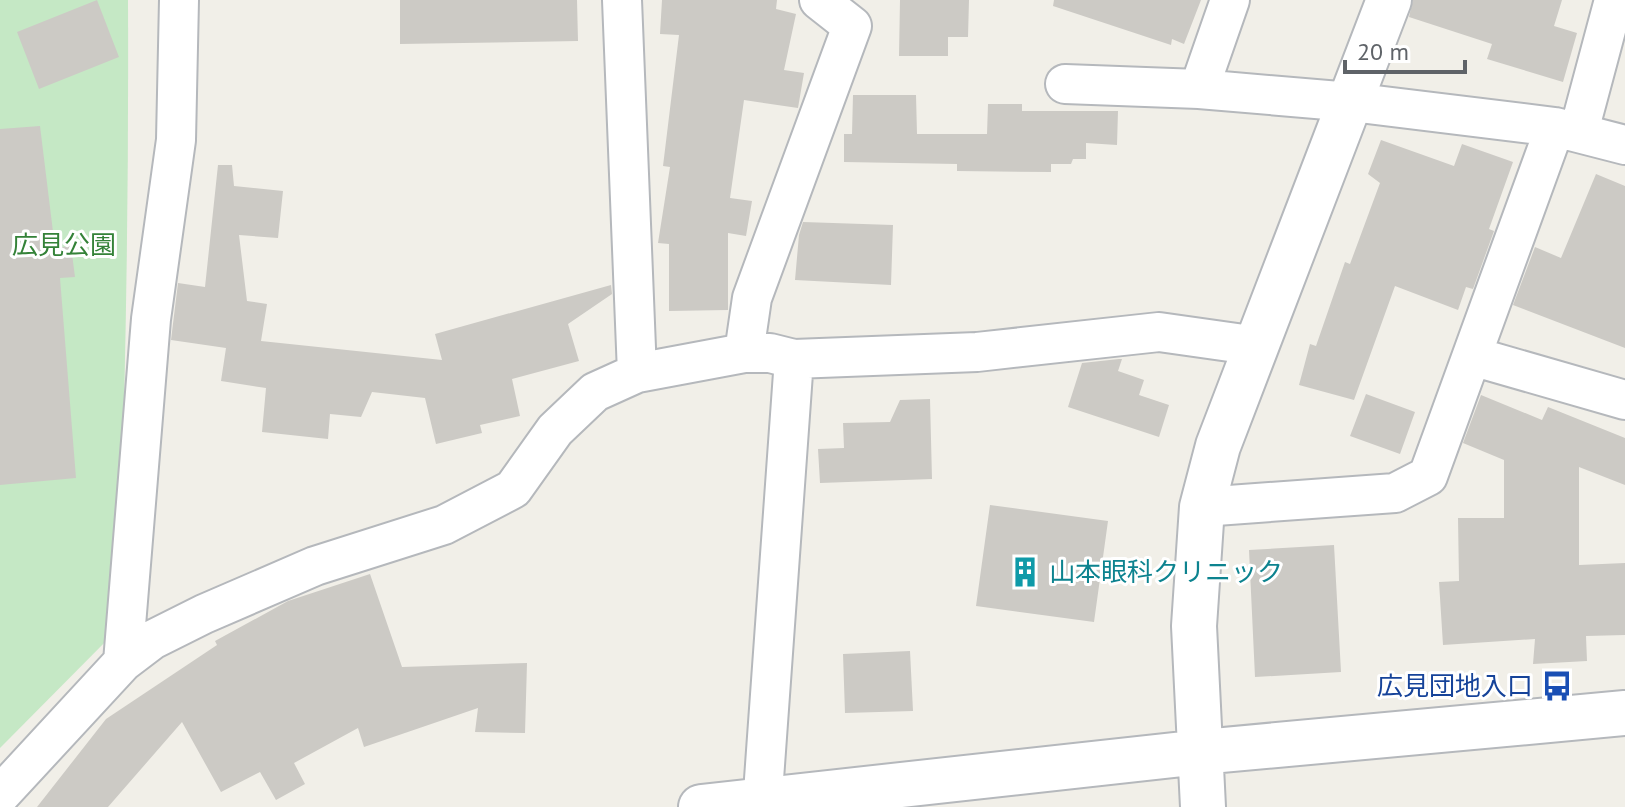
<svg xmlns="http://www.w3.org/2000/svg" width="1625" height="807" font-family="'PT Sans','Noto Sans JP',sans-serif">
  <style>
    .green { fill: #c5e8c5 }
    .building { fill: #cccac5 }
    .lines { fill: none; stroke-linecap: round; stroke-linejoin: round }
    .minor-casing { stroke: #b5b8bc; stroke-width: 42 }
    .tertiary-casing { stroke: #b5b8bc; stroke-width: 48 }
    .minor { stroke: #fff; stroke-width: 38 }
    .tertiary { stroke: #fff; stroke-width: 44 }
    .labels { text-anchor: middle; stroke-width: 6; stroke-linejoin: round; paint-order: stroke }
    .park-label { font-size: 26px; fill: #348238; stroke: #fff }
    .culture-label { font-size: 26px; fill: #0d838f; stroke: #fff; text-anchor: start }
    .transit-label { font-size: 26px; fill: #164399; stroke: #fff; text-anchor: end }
  </style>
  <rect width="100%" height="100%" fill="#f1efe8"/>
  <path class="green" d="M 0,0 L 128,0 C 129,210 125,420 117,630 L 0,748 Z"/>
  <path class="building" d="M 97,0 L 119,57 L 39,89 L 17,32 Z
    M 400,0 L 577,0 L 578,41 L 400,44 Z
    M 662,0 L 777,0 L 776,9 L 796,14 L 784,70 L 804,73 L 798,108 L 744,100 L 730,198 L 752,201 L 746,236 L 728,233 L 728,310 L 669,311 L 669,244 L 658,243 L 670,167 L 663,166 L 679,35 L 660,34 Z
    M 900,0 L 969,0 L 968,37 L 948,37 L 948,56 L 899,56 Z
    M 1054,0 L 1201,0 L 1184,44 L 1172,39 L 1171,45 L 1053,6 Z
    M 1413,0 L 1562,0 L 1554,26 L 1577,33 L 1563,82 L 1487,59 L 1492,44 L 1409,17 Z
    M 853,95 L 916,95 L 917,134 L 987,134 L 988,104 L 1022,104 L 1022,111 L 1118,111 L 1117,145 L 1086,143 L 1086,159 L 1073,159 L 1071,164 L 1051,164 L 1051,172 L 957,171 L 957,164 L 844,162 L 844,134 L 852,134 Z
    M 40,126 L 55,248 L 71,246 L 75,277 L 60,278 L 76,478 L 0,485 L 0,129 Z
    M 1381,140 L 1454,166 L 1462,144 L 1513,162 L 1489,229 L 1494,231 L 1473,289 L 1466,287 L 1458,310 L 1395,286 L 1354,400 L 1299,385 L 1310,344 L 1316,346 L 1345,262 L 1350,264 L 1380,183 L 1368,174 Z
    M 218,165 L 232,165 L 234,186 L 283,191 L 278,238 L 239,235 L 247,301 L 267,304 L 261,341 L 442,360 L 435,334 L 611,285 L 612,294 L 568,324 L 579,361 L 512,379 L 520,416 L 480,425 L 482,433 L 436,444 L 425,398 L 372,392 L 361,417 L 330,414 L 328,439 L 262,432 L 266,388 L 221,381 L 226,348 L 171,340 L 178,283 L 205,287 Z
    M 1596,174 L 1625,186 L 1625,348 L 1513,305 L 1535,247 L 1561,258 Z
    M 803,222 L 893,225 L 891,285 L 795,280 L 799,235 Z
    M 1119,359 L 1122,359 L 1118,371 L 1144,380 L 1139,395 L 1169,405 L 1159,437 L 1068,407 L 1082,363 Z
    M 1366,394 L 1415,412 L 1400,454 L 1350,436 Z
    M 1481,395 L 1542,420 L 1548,407 L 1625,438 L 1625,485 L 1579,467 L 1579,565 L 1625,563 L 1625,635 L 1586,636 L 1587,661 L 1533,664 L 1535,639 L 1443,645 L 1439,582 L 1459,581 L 1458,518 L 1504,518 L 1504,460 L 1463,443 Z
    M 930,399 L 932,479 L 820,483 L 818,449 L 844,448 L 843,423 L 890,422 L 900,400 Z
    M 990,505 L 1108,521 L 1094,622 L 976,606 Z
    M 1334,545 L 1341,672 L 1255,677 L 1249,550 Z
    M 370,574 L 402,667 L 527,663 L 525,733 L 475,732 L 478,708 L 364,747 L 358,728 L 294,763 L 305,784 L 276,800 L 260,772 L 221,792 L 182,722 L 108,807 L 37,807 L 106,719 L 217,645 L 215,641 L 288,601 Z
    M 910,651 L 913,711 L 845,713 L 843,654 Z"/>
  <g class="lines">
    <g class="minor-casing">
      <path id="minor" d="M 622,0 L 637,373
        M 1065,84 L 1199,89 L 1351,102 L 1555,127 L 1625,145
        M 1199,89 L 1230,0
        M 1579,131 L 1614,0
        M 744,353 L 752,298 L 852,26 L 819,0
        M 1472,356 L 1625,400
        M 1202,507 L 1395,493 L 1428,476 L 1555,127
        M 123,662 L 151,319 L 176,140 L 179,0
        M 0,795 L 123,662 L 152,640 L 204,614 L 315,566 L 444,525 L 513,489 L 555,430 L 595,392 L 637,373 L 744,353 L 770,353 L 794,359 L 977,352 L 1159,332 L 1258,346
        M 762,807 L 794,359"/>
    </g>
    <g class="tertiary-casing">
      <path id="tertiary" d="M 701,807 L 1201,752 L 1625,713
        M 1203,807 L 1194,626 L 1202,507 L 1218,446 L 1389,0"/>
    </g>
    <use href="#minor" class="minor"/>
    <use href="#tertiary" class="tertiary"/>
  </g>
  <defs>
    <g id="building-bare" transform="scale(2.4)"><path d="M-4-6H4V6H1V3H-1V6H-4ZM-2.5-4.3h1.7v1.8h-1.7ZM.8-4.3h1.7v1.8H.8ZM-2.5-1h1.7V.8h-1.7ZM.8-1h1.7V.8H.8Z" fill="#0f9aa8" stroke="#fff" stroke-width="2.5" paint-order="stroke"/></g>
    <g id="bus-bare" transform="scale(2.4)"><path d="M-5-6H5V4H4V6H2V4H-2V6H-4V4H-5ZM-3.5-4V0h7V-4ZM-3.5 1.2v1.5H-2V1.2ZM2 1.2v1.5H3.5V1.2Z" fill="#1a4fb4" stroke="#fff" stroke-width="2.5" paint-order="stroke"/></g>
  </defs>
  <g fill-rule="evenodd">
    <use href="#building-bare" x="1025" y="572"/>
    <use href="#bus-bare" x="1557" y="686"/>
  </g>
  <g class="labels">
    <g class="park-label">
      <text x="64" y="254">広見公園</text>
    </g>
    <g class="culture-label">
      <text x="1049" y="581">山本眼科クリニック</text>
    </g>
    <g class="transit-label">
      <text x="1533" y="695">広見団地入口</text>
    </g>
  </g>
  <path d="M1345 60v12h120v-12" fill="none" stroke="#5f6368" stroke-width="4"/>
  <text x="1357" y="60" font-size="24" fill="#5f6368" stroke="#ffffff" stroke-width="6" paint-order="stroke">20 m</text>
</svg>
